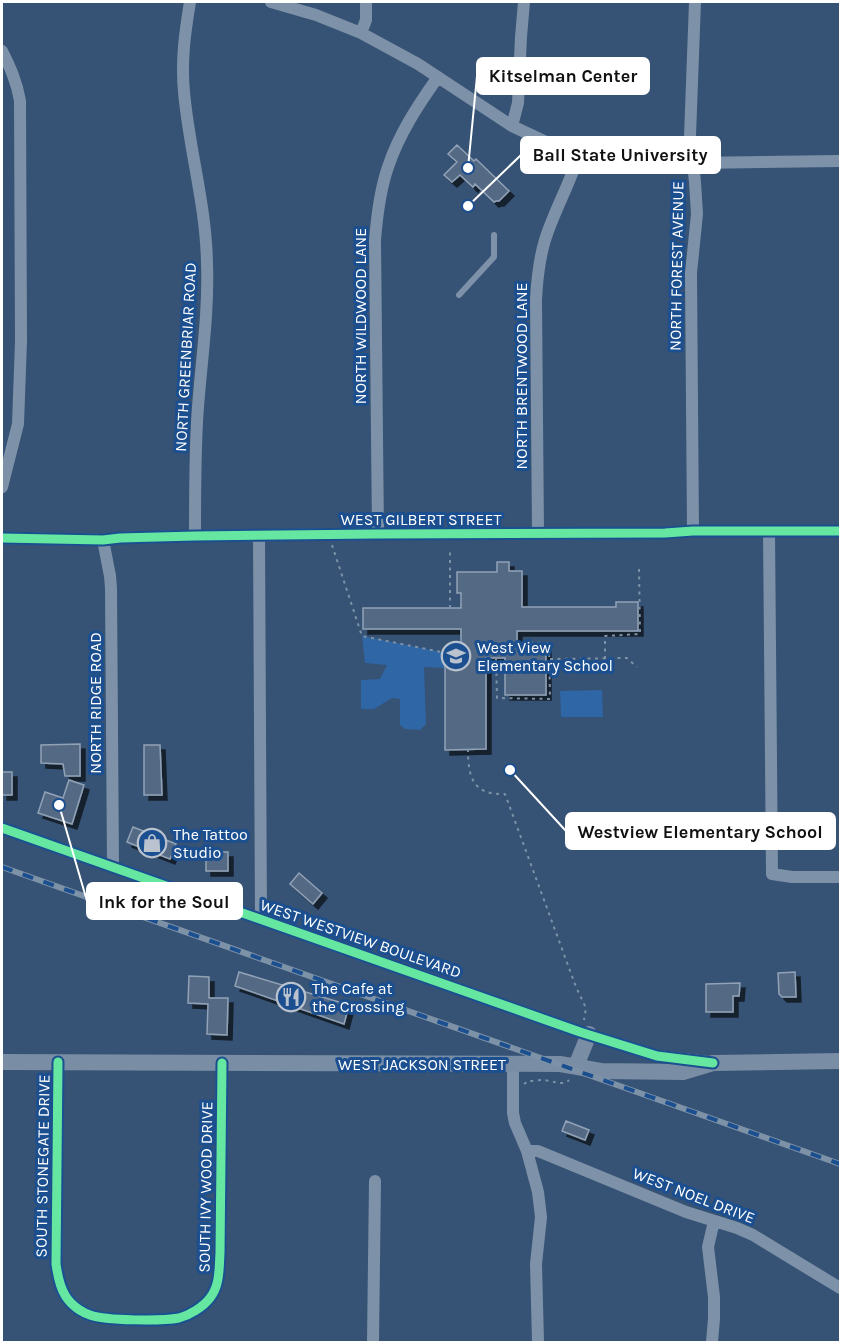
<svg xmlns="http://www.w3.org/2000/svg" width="842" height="1344" font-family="Karla,sans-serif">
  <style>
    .green { fill: #2f66a5 }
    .building { fill: #526984; stroke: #92a2b6; stroke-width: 1.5; filter: url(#shadow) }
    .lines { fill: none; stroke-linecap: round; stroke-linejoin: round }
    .path { stroke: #7d92a8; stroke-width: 2; stroke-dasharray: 3 4.5; stroke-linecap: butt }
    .lane { stroke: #7d92a8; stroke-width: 6 }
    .street { stroke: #7d92a8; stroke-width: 12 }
    .secondary { stroke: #798da4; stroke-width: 16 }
    .rail-casing { stroke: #7e92a7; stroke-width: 6 }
    .rail { stroke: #1b4f8f; stroke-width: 4; stroke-dasharray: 11; stroke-linecap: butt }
    .cycleway-casing { stroke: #1b4f8f; stroke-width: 13 }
    .cycleway { stroke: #66e7a1; stroke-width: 9 }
    .labels { text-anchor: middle; stroke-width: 6; stroke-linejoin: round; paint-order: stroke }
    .street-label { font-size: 16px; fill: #fff; stroke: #1b4f8f }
    .poi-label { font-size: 16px; fill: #fff; stroke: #1b4f8f; text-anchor: start }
    .leader { fill: none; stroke: #fff; stroke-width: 2 }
    .callout-dot { fill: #fff; stroke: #1b4f8f; stroke-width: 2 }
    .callout { fill: #fff; stroke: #fff; stroke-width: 2 }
    .callout-label { font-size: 18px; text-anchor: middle; font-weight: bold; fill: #111 }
  </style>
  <defs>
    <filter id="shadow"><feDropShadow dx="5" dy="5" stdDeviation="0" flood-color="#0009"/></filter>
  </defs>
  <rect width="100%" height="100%" fill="#365274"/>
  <path class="green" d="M 362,636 L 441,652 L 445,657 L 445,668 L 424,667 L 426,724 L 420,730 L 405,729 L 400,725 L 400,699 L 392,698 L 374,709 L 361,709 L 361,680 L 380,679 L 387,665 L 365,663 Z
    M 602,690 L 603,717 L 561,717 L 560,691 Z"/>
  <path class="building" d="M 457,145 L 474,161 L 476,159 L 509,191 L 499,201 L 496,201 L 494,202 L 475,184 L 473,187 L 460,175 L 452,182 L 444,175 L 457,162 L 448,154 Z
    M 497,562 L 509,562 L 509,571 L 522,571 L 522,607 L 616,607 L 616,602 L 638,602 L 638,631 L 517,631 L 517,644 L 546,644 L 546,695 L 505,695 L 505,658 L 486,658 L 486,749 L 445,750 L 445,657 L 461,657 L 461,629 L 363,629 L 363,608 L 461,608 L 461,593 L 457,593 L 457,572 L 497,572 Z
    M 80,744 L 80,776 L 65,776 L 63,764 L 41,763 L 41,745 Z
    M 144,745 L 160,745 L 162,795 L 144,795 Z
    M 2,772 L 12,772 L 12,795 L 2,795 Z
    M 69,780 L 84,785 L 72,824 L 38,813 L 45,792 L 63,798 Z
    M 133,827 L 176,844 L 170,859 L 127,842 Z
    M 206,852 L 228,852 L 228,871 L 206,871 Z
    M 299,873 L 322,893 L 313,904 L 290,884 Z
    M 239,972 L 349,1005 L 344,1024 L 235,986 Z
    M 795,972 L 796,997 L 782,997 L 779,994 L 778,973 Z
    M 189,976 L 209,977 L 209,998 L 228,998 L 227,1035 L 207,1034 L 208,1004 L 188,1003 Z
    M 740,983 L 739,996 L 733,996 L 733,1012 L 706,1012 L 706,984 Z
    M 566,1121 L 589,1130 L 585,1140 L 562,1131 Z"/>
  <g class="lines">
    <path class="path" d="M 332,545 L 362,636 L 441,652 L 461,652
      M 450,608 L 450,549
      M 496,658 L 497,698 L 550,699 L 549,643 L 517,642
      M 550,659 L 627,658 L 637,667
      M 605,659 L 605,636 L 640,634 L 639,566
      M 468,749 C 468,778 473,795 505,794 L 576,987 L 586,1008 L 584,1020
      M 524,1084 L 528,1081 C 534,1081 542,1079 549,1081 C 557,1082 560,1085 568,1081 L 569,1080"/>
    <path class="lane" d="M 459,295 L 494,257 L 494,235"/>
    <path class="street" d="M 190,2 C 185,32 181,61 184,92 C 189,149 206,205 207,263 C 209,317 200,369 197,422 C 195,460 195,498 195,536
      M 271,2 L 316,15 L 361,33 L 418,64 L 512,126 L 546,142 L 579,154 L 608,160 L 622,161 L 692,163 L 840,161
      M 361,33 L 366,20 L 366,2
      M 2,51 C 10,67 17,82 20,101 L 21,341 L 18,424 L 2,487
      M 512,126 L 518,103 L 521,37 L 524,2
      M 693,531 L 691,273 L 697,214 L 695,182 L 690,136 L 695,2
      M 769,531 L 772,874 L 792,877 L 840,877
      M 538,533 L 536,300 C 537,279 539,260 545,240 C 554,211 570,184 579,154
      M 378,534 L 375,240 C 377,215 380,190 388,167 C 399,134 418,105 438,77
      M 259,535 L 261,919
      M 2,538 L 103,540 L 120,538 L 195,536 L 378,534 L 665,533 L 693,531 L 840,531
      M 103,540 L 110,576 L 111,588 L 113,867
      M 2,828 L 580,1032 L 657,1056 L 709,1062
      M 58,1062 L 56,1264 C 58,1278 61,1293 71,1303 C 76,1308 84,1313 90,1315 C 106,1321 163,1321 179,1318 C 190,1315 203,1307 210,1298 C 220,1285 219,1269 220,1253 L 222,1063
      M 513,1064 L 513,1113 L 515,1123 L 527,1151 L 538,1192 L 541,1217 L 536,1264 L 538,1342
      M 527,1151 L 538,1151 L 686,1212 L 737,1228 L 753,1235 L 840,1288
      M 373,1342 L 375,1181
      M 712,1342 L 714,1319 L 714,1297 L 708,1247 L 714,1221"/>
    <path class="secondary" d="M 2,1062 L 560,1064 L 601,1071 L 683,1072 L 713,1063 L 840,1061
      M 576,1066 L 589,1034"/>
    <g class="rail-casing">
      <path id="rail" d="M 2,867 L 840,1164"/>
    </g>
    <use href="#rail" class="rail"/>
    <g class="cycleway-casing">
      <path id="cycleway" d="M 2,538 L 103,540 L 120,538 L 195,536 L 378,534 L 665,533 L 693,531 L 840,531
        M 2,828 L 580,1032 L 657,1056 L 713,1063
        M 58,1062 L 56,1264 C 58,1278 61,1293 71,1303 C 76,1308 84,1313 90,1315 C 106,1321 163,1321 179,1318 C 190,1315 203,1307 210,1298 C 220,1285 219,1269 220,1253 L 222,1063"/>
    </g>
    <use href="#cycleway" class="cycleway"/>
  </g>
  <defs>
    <g id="school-ring" transform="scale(1.5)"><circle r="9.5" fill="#1b4f8f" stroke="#b9c2ce" stroke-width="1.5"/><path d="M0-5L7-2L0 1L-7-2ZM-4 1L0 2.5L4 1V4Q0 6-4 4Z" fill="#b9c2ce"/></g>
    <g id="shop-ring" transform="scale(1.5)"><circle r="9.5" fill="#1b4f8f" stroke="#b9c2ce" stroke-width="1.5"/><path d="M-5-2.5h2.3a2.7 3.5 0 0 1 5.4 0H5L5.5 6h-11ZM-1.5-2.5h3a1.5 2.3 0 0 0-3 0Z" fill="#b9c2ce"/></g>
    <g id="restaurant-ring" transform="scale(1.5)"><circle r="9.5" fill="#1b4f8f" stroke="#b9c2ce" stroke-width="1.5"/><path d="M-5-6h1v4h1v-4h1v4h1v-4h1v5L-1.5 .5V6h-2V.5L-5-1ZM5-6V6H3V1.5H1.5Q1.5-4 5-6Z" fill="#b9c2ce"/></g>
  </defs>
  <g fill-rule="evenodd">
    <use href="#school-ring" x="456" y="656"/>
    <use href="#shop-ring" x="152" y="843"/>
    <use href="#restaurant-ring" x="291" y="997"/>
  </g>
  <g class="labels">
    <g class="street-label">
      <text transform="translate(676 266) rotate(-89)" y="6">NORTH FOREST AVENUE</text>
      <text transform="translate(360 316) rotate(-90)" y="6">NORTH WILDWOOD LANE</text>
      <text transform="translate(185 357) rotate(-87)" y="6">NORTH GREENBRIAR ROAD</text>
      <text transform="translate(521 376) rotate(-90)" y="6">NORTH BRENTWOOD LANE</text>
      <text x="421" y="525">WEST GILBERT STREET</text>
      <text transform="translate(95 703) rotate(-90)" y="6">NORTH RIDGE ROAD</text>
      <text transform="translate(361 938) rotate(19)" y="6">WEST WESTVIEW BOULEVARD</text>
      <text x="422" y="1070">WEST JACKSON STREET</text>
      <text transform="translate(42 1166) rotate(-89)" y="6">SOUTH STONEGATE DRIVE</text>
      <text transform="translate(205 1187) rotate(-89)" y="6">SOUTH IVY WOOD DRIVE</text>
      <text transform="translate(694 1195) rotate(21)" y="6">WEST NOEL DRIVE</text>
    </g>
    <g class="poi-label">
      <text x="477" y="653">West View<tspan x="477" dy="18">Elementary School</tspan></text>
      <text x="173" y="840">The Tattoo<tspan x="173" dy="18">Studio</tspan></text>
      <text x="312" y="994">The Cafe at<tspan x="312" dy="18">the Crossing</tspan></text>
    </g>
  </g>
  <path class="leader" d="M468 168L477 76M468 206L521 155M510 770L566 831M59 805L87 901"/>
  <g class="callout-dot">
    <circle cx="468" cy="168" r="6"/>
    <circle cx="468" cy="206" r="6"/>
    <circle cx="510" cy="770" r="6"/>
    <circle cx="59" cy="805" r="6"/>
  </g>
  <g class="callout">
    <rect x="477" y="58" width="172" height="36" rx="6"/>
    <rect x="521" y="137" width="199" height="36" rx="6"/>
    <rect x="566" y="813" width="269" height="36" rx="6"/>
    <rect x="87" y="883" width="155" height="36" rx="6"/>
  </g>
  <g class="callout-label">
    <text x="563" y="82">Kitselman Center</text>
    <text x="620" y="161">Ball State University</text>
    <text x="700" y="838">Westview Elementary School</text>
    <text x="164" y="908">Ink for the Soul</text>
  </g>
  <rect width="842" height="1344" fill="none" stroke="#ffffff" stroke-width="6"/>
</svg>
